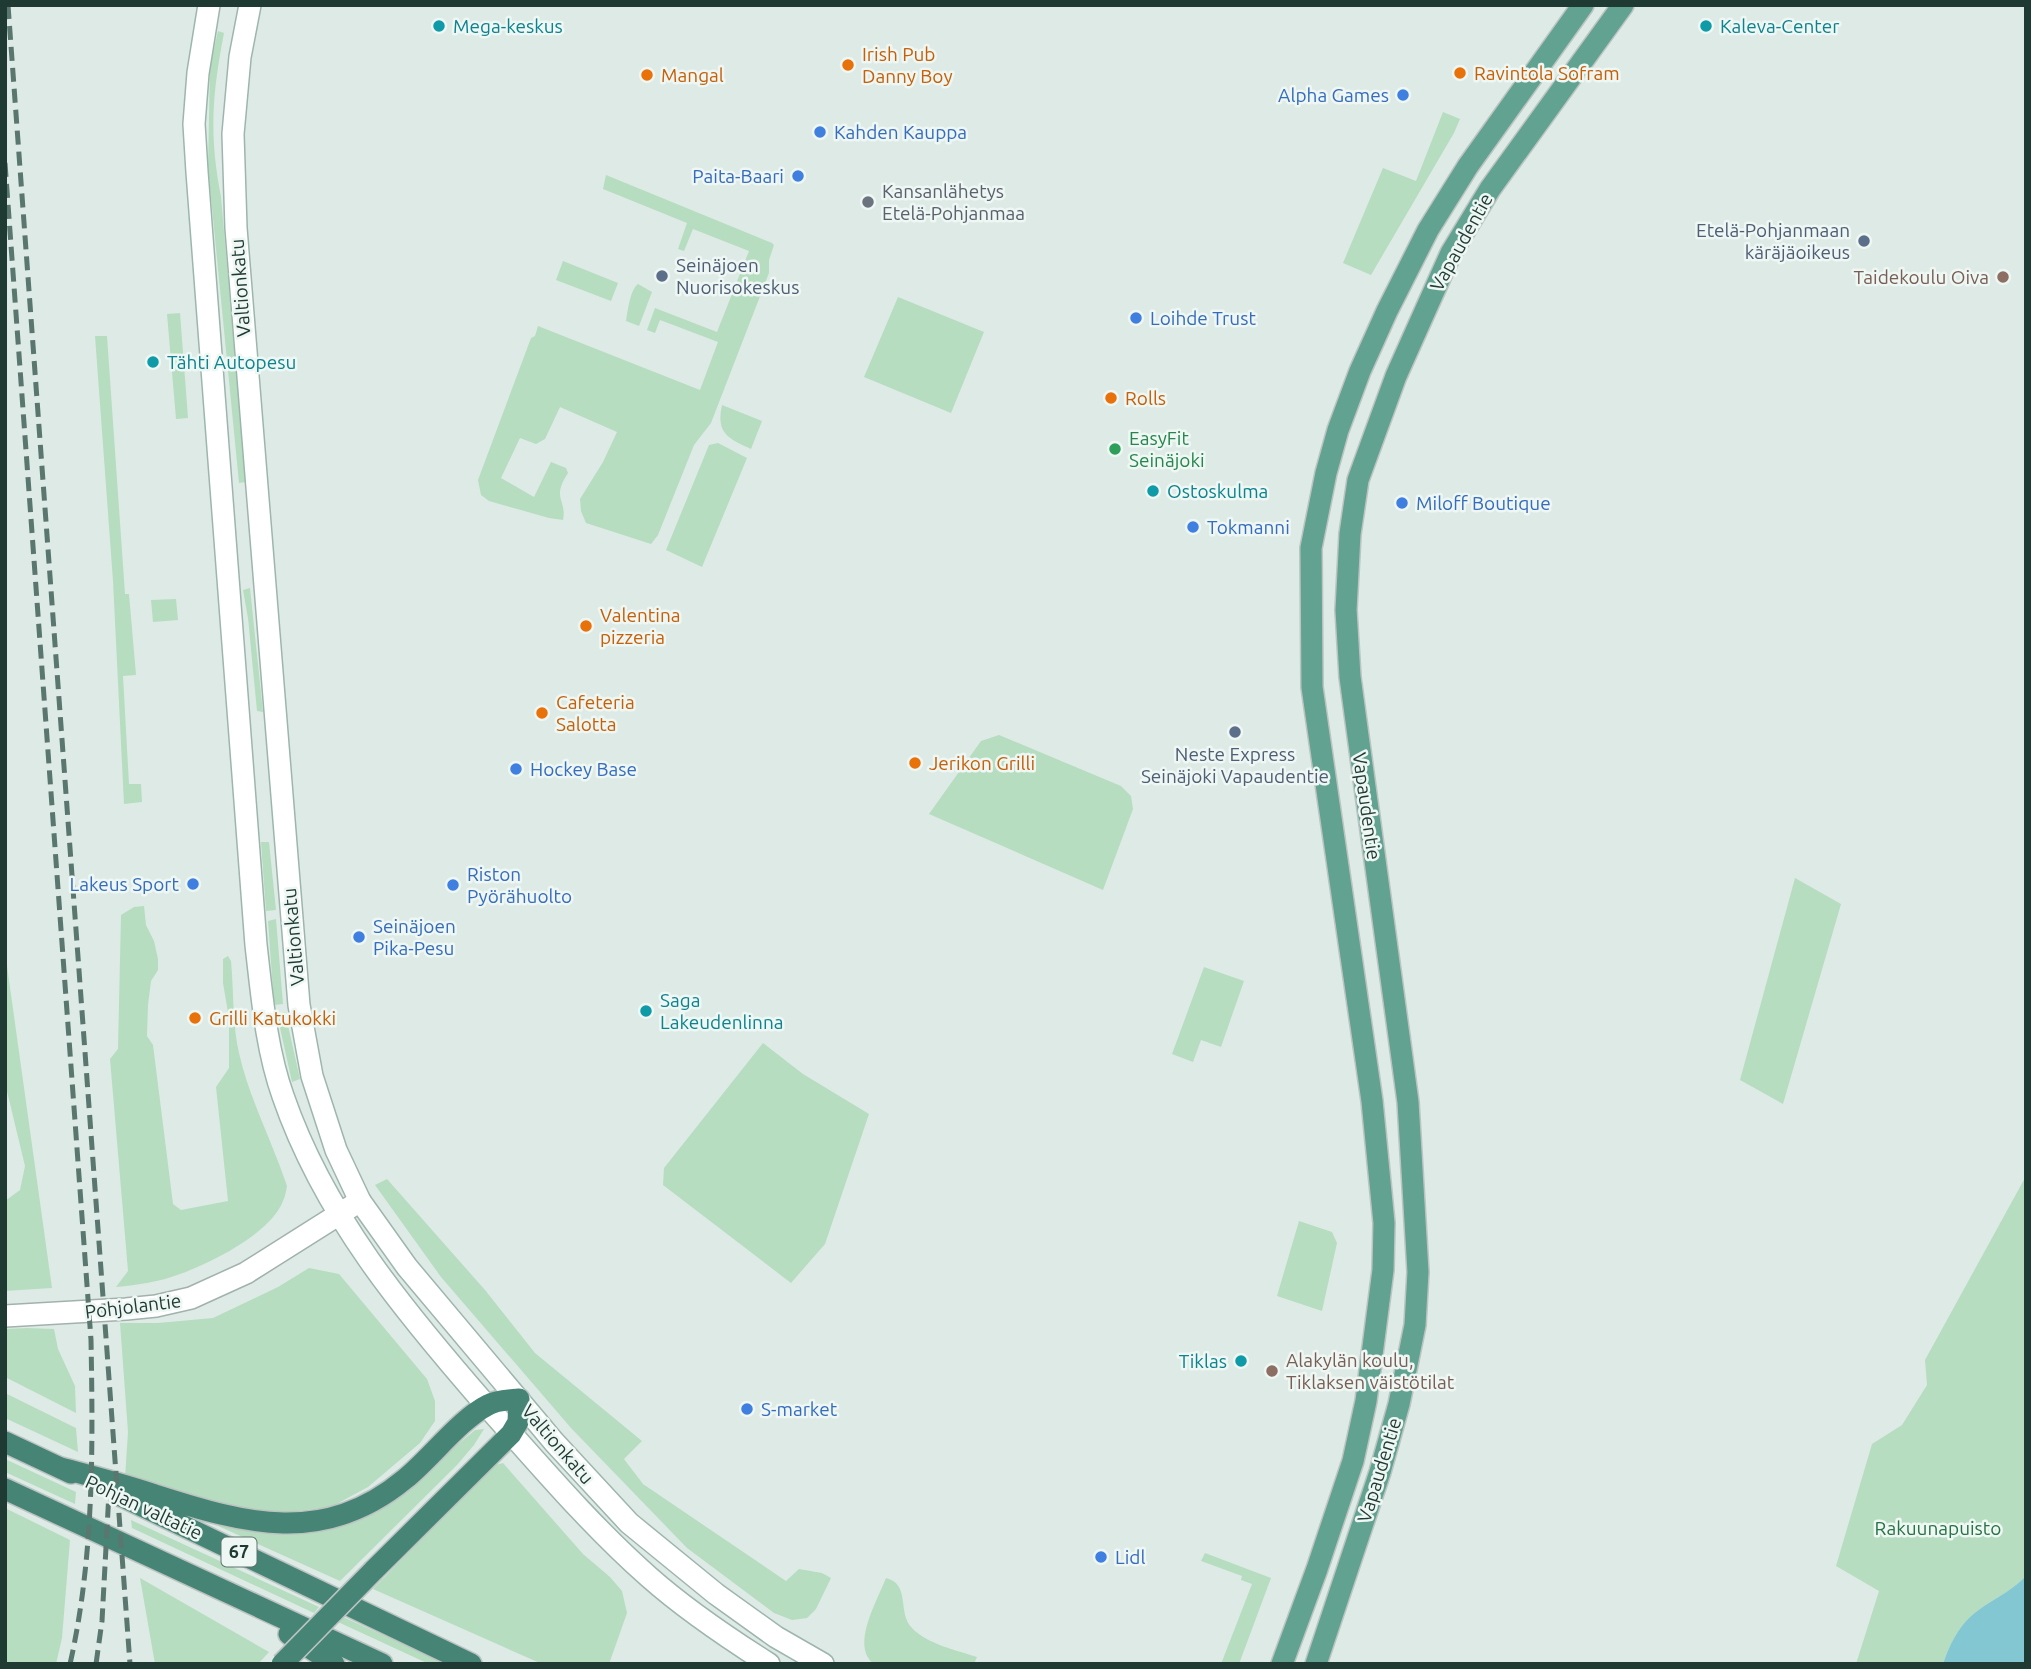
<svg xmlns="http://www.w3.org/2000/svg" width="2031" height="1669" font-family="Ubuntu,sans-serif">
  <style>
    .green { fill: #b6ddc0 }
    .water { fill: #83c7d2 }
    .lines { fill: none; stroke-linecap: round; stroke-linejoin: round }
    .tertiary-casing { stroke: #a1b2ac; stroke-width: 24 }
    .secondary-casing { stroke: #9db6ad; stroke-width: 24 }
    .primary-casing { stroke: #bcc4c2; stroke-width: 24 }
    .trunk-casing { stroke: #bcc4c2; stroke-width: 24 }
    .tertiary { stroke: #fff; stroke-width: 21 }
    .secondary { stroke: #fff; stroke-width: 21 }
    .primary { stroke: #61a290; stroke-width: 21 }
    .trunk { stroke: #468575; stroke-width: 21 }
    .rail { stroke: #59776e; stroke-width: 5; stroke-dasharray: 14 7; stroke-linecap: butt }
    .trunk-bridge-casing { stroke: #bcc4c2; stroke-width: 24; stroke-linecap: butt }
    .trunk-bridge { stroke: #468575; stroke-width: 21 }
    .culture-dot { fill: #0f9aa8; stroke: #eef7f3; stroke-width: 2.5 }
    .food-dot { fill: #e8710a; stroke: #eef7f3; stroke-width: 2.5 }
    .shop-dot { fill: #3f7fe0; stroke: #eef7f3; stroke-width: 2.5 }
    .worship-dot { fill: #6b7280; stroke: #eef7f3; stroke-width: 2.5 }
    .service-dot { fill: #5c6f8a; stroke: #eef7f3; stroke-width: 2.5 }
    .education-dot { fill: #8d6e63; stroke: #eef7f3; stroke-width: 2.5 }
    .leisure-dot { fill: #2e9e5b; stroke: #eef7f3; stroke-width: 2.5 }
    .labels { text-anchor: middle; stroke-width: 5; stroke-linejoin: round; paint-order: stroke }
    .shield { fill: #eef7f3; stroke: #5d736d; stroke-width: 2 }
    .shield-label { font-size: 18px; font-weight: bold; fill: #1f3a33 }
    .culture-label { font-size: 19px; fill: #0d838f; stroke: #eef7f3; text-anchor: start }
    .food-label { font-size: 19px; fill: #c56008; stroke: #eef7f3; text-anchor: start }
    .shop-label { font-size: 19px; fill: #366cbe; stroke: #eef7f3; text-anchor: start }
    .worship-label { font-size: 19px; fill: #5b616d; stroke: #eef7f3; text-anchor: start }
    .service-label { font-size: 19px; fill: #4e5e75; stroke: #eef7f3; text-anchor: end }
    .street-label { font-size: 19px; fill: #1f3a33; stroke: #eef7f3 }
    .education-label { font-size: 19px; fill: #785e54; stroke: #eef7f3; text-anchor: end }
    .leisure-label { font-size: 19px; fill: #27864d; stroke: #eef7f3; text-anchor: start }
    .park-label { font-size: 19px; fill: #287244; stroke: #eef7f3 }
  </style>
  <rect width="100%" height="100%" fill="#deeae5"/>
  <path class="green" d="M 218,31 L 224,33 C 212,95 209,135 221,197 L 246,482 L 239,483 L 208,167 L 210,66 Z
    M 1443,112 L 1460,119 L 1454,133 L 1371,275 L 1343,263 L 1383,168 L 1416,181 Z
    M 606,175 L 772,243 L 774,245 L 769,260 L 769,273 L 711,423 L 694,445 L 658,535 L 651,544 L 586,523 L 581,511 L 580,499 L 603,462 L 617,432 L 560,407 L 545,439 L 536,444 L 520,438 L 501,478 L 534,497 L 551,462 L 566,468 L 568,473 C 551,499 567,499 563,520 L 549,518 L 489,501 L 481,495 L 478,480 L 531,338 L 535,336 L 538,326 L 700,390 L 718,342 L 660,320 L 655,333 L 647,330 L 655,308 L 717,332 L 749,251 L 693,229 L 684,251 L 678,249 L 687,223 L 603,189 Z
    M 563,261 L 618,283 L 611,301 L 556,280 Z
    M 638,284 L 652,292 L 639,326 L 626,321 C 628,310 630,290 638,284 Z
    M 898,297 L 984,332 L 951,413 L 864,377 Z
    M 180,313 L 188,418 L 176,419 L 167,314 Z
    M 95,336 L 107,336 L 125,594 L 129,594 L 136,675 L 123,676 L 129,784 L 141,784 L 142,802 L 124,804 L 113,581 Z
    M 722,405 L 762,421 L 751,449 C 727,438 716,433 722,405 Z
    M 718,443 L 747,458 L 702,567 L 666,550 L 709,445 Z
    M 250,588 L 263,712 L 257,711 L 248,618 L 243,590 Z
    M 176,599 L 178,620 L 153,622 L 151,600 Z
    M 999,735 L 1121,786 L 1131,796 L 1133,809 L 1103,890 L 929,814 L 981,741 Z
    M 261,842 L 269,842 L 276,910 L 266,911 Z
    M 1795,878 L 1841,904 L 1783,1104 L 1740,1080 Z
    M 144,906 L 146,925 L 154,941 L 158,959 L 158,970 L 151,981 L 148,1005 L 147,1036 L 153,1045 L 173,1204 L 181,1210 L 228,1201 L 216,1087 L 229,1068 L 229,1018 L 223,983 L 223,959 L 228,956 L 231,961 C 234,992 232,1023 239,1053 C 249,1098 272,1141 287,1186 C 286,1191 285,1197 283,1201 C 271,1233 211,1263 180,1274 C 159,1282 138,1285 116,1287 L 128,1271 L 110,1059 L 118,1049 L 121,915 L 134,907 Z
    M 276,919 L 283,1004 L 274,1005 L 268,921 Z
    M 5,966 L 7,966 L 52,1288 L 5,1291 L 5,1201 L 20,1190 L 25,1166 L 5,1083 Z
    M 1204,967 L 1244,981 L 1221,1047 L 1201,1040 L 1193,1062 L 1172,1054 Z
    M 285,1012 L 300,1079 L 292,1082 L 277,1014 Z
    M 763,1043 L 803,1074 L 869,1114 L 825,1244 L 791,1283 L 663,1185 L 664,1168 Z
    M 2026,1176 L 2026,1576 C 2010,1593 1988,1601 1971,1616 C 1957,1629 1949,1646 1943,1664 L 1856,1664 L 1879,1591 L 1836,1566 L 1872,1444 L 1902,1425 L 1927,1385 L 1925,1360 Z
    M 387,1179 L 485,1290 L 535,1353 L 642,1441 L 624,1459 L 643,1484 L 786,1581 L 799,1569 L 822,1573 L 831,1578 L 816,1609 L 807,1618 L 792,1620 L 774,1613 L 687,1548 L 571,1428 L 441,1277 L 375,1185 Z
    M 1299,1221 L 1332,1232 L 1337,1243 L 1322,1311 L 1277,1296 Z
    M 309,1268 L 339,1274 L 427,1379 L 435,1401 L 435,1421 L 420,1443 L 368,1487 L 331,1507 L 272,1514 L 227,1508 L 125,1478 L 128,1432 L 120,1323 L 158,1323 L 213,1318 L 278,1287 Z
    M 27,1328 L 54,1329 L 58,1349 L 75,1386 L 76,1413 L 5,1377 L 5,1329 Z
    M 5,1393 L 76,1428 L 78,1452 L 5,1418 Z
    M 484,1429 L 474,1445 L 457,1465 L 340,1581 L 216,1525 L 263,1533 L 309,1533 L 338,1527 L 376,1513 L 475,1430 Z
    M 5,1459 L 76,1492 L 75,1504 L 5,1472 Z
    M 503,1463 L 583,1554 L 610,1577 L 622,1591 L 627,1613 L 609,1664 L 542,1664 L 373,1589 L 492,1466 Z
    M 5,1508 L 70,1540 L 62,1638 L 56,1664 L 5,1664 Z
    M 131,1520 L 319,1607 L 314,1613 L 132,1528 Z
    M 1205,1553 L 1271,1578 L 1239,1664 L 1221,1664 L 1252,1584 L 1241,1580 L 1242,1576 L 1201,1561 Z
    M 140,1578 L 269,1652 L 258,1664 L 155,1664 Z
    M 886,1578 C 911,1584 897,1613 912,1628 C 927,1644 956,1650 977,1657 L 974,1664 L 874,1664 C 850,1647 877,1601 886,1578 Z
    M 343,1617 L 447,1664 L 429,1664 L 338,1622 Z"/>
  <path class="water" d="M 2026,1576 L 2026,1664 L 1943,1664 C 1949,1646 1957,1629 1971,1616 C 1988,1601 2010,1593 2026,1576 Z"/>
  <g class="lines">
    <g class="tertiary-casing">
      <path id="tertiary" d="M 5,1316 L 126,1309 L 156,1306 L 191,1298 L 246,1273 L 360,1201"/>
    </g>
    <g class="secondary-casing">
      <path id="secondary" d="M 209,5 L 198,73 L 194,124 L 197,172 L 256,945 C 262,996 266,1048 283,1096 C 324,1215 404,1311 485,1404 C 538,1463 589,1524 649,1577 C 685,1609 728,1638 769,1664
        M 250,5 L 240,57 L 233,134 L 236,228 L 299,1005 L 312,1076 L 336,1150 L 360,1201 L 407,1267 L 554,1442 L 629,1523 L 716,1594 L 776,1637 L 823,1664"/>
    </g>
    <g class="primary-casing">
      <path id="primary" d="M 1282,1664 L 1317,1569 L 1353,1461 L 1366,1401 L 1383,1270 L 1384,1223 L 1372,1101 L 1312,687 L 1311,548 L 1326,473 L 1338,430 L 1360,371 L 1387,311 L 1428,230 L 1468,166 L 1583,5
        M 1316,1664 L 1380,1472 L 1399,1404 L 1415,1325 L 1418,1272 L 1408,1102 L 1350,677 L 1346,610 L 1350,534 L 1358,480 L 1396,376 L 1451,253 L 1490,189 L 1623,5"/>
    </g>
    <g class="trunk-casing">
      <path id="trunk" d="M 5,1442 L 71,1473
        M 58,1467 C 90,1476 123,1484 155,1495 C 246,1524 324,1546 405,1479 C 430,1459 460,1419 488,1405 C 497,1400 509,1400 519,1399 L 518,1422 L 511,1434 L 374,1570
        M 5,1489 L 382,1664
        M 119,1495 L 471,1664
        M 289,1634 L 334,1664"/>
    </g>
    <use href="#tertiary" class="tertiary"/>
    <use href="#secondary" class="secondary"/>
    <use href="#primary" class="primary"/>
    <use href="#trunk" class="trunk"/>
    <path class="rail" d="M 8,5 L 130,1664
      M 5,163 L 91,1340 C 93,1448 94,1558 70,1664
      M 96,1664 L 102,1621 L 109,1492"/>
    <g class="trunk-bridge-casing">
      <path id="trunk-bridge" d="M 282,1664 L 374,1570"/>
    </g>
    <use href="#trunk-bridge" class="trunk-bridge"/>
  </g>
  <g class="culture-dot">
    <circle cx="439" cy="26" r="7"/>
    <circle cx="1706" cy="26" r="7"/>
    <circle cx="153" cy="362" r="7"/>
    <circle cx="1153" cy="491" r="7"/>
    <circle cx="646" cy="1011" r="7"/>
    <circle cx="1241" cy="1361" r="7"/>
  </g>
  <g class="food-dot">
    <circle cx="848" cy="65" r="7"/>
    <circle cx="1460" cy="73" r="7"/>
    <circle cx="647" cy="75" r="7"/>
    <circle cx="1111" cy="398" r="7"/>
    <circle cx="586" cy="626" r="7"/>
    <circle cx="542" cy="713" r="7"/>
    <circle cx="915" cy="763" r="7"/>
    <circle cx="195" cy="1018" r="7"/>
  </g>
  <g class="shop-dot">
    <circle cx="1403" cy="95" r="7"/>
    <circle cx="820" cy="132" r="7"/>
    <circle cx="798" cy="176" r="7"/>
    <circle cx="1136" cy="318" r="7"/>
    <circle cx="1402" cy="503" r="7"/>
    <circle cx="1193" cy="527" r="7"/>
    <circle cx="516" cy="769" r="7"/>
    <circle cx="193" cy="884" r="7"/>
    <circle cx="453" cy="885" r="7"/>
    <circle cx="359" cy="937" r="7"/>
    <circle cx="747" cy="1409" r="7"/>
    <circle cx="1101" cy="1557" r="7"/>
  </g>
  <circle class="worship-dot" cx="868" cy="202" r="7"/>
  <g class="service-dot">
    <circle cx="1864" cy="241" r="7"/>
    <circle cx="662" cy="276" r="7"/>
    <circle cx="1235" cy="732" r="7"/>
  </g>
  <g class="education-dot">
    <circle cx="2003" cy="277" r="7"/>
    <circle cx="1272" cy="1371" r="7"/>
  </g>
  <circle class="leisure-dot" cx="1115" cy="449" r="7"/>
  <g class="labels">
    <rect class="shield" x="221.5" y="1537.5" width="35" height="29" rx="5"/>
    <g class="shield-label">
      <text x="239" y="1558">67</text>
    </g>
    <g class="culture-label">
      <text x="453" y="33">Mega-keskus</text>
      <text x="1720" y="33">Kaleva-Center</text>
      <text x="167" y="369">Tähti Autopesu</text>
      <text x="1167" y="498">Ostoskulma</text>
      <text x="660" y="1007">Saga<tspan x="660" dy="22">Lakeudenlinna</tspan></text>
      <text x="1227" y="1368" text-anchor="end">Tiklas</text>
    </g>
    <g class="food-label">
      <text x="862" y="61">Irish Pub<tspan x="862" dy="22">Danny Boy</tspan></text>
      <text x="1474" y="80">Ravintola Sofram</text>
      <text x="661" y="82">Mangal</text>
      <text x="1125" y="405">Rolls</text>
      <text x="600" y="622">Valentina<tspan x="600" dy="22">pizzeria</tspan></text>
      <text x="556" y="709">Cafeteria<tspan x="556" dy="22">Salotta</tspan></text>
      <text x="929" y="770">Jerikon Grilli</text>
      <text x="209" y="1025">Grilli Katukokki</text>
    </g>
    <g class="shop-label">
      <text x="1389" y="102" text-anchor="end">Alpha Games</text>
      <text x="834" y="139">Kahden Kauppa</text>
      <text x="784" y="183" text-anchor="end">Paita-Baari</text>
      <text x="1150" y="325">Loihde Trust</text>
      <text x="1416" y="510">Miloff Boutique</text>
      <text x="1207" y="534">Tokmanni</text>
      <text x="530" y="776">Hockey Base</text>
      <text x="467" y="881">Riston<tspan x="467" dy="22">Pyörähuolto</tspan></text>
      <text x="179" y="891" text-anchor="end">Lakeus Sport</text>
      <text x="373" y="933">Seinäjoen<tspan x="373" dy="22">Pika-Pesu</tspan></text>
      <text x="761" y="1416">S-market</text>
      <text x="1115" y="1564">Lidl</text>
    </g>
    <g class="worship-label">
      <text x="882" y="198">Kansanlähetys<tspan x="882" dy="22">Etelä-Pohjanmaa</tspan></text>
    </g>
    <g class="service-label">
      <text x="1850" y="237">Etelä-Pohjanmaan<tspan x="1850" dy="22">käräjäoikeus</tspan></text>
      <text x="676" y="272" text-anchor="start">Seinäjoen<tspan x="676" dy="22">Nuorisokeskus</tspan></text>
      <text x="1235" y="761" text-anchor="middle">Neste Express<tspan x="1235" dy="22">Seinäjoki Vapaudentie</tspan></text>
    </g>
    <g class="street-label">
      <text transform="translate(1461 242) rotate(-61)" y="7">Vapaudentie</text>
      <text transform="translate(240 288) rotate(-94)" y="7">Valtionkatu</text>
      <text transform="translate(1367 806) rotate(82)" y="7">Vapaudentie</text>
      <text transform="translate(293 937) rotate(-95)" y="7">Valtionkatu</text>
      <text transform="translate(133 1306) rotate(-7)" y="7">Pohjolantie</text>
      <text transform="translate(558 1444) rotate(49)" y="7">Valtionkatu</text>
      <text transform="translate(1379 1470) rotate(-73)" y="7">Vapaudentie</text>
      <text transform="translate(144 1507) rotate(25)" y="7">Pohjan valtatie</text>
    </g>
    <g class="education-label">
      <text x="1989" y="284">Taidekoulu Oiva</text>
      <text x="1286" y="1367" text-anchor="start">Alakylän koulu,<tspan x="1286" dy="22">Tiklaksen väistötilat</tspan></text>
    </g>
    <g class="leisure-label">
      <text x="1129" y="445">EasyFit<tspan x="1129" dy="22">Seinäjoki</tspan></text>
    </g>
    <g class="park-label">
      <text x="1938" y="1535">Rakuunapuisto</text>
    </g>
  </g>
  <rect width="2031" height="1669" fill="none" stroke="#1f3a33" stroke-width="14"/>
</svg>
